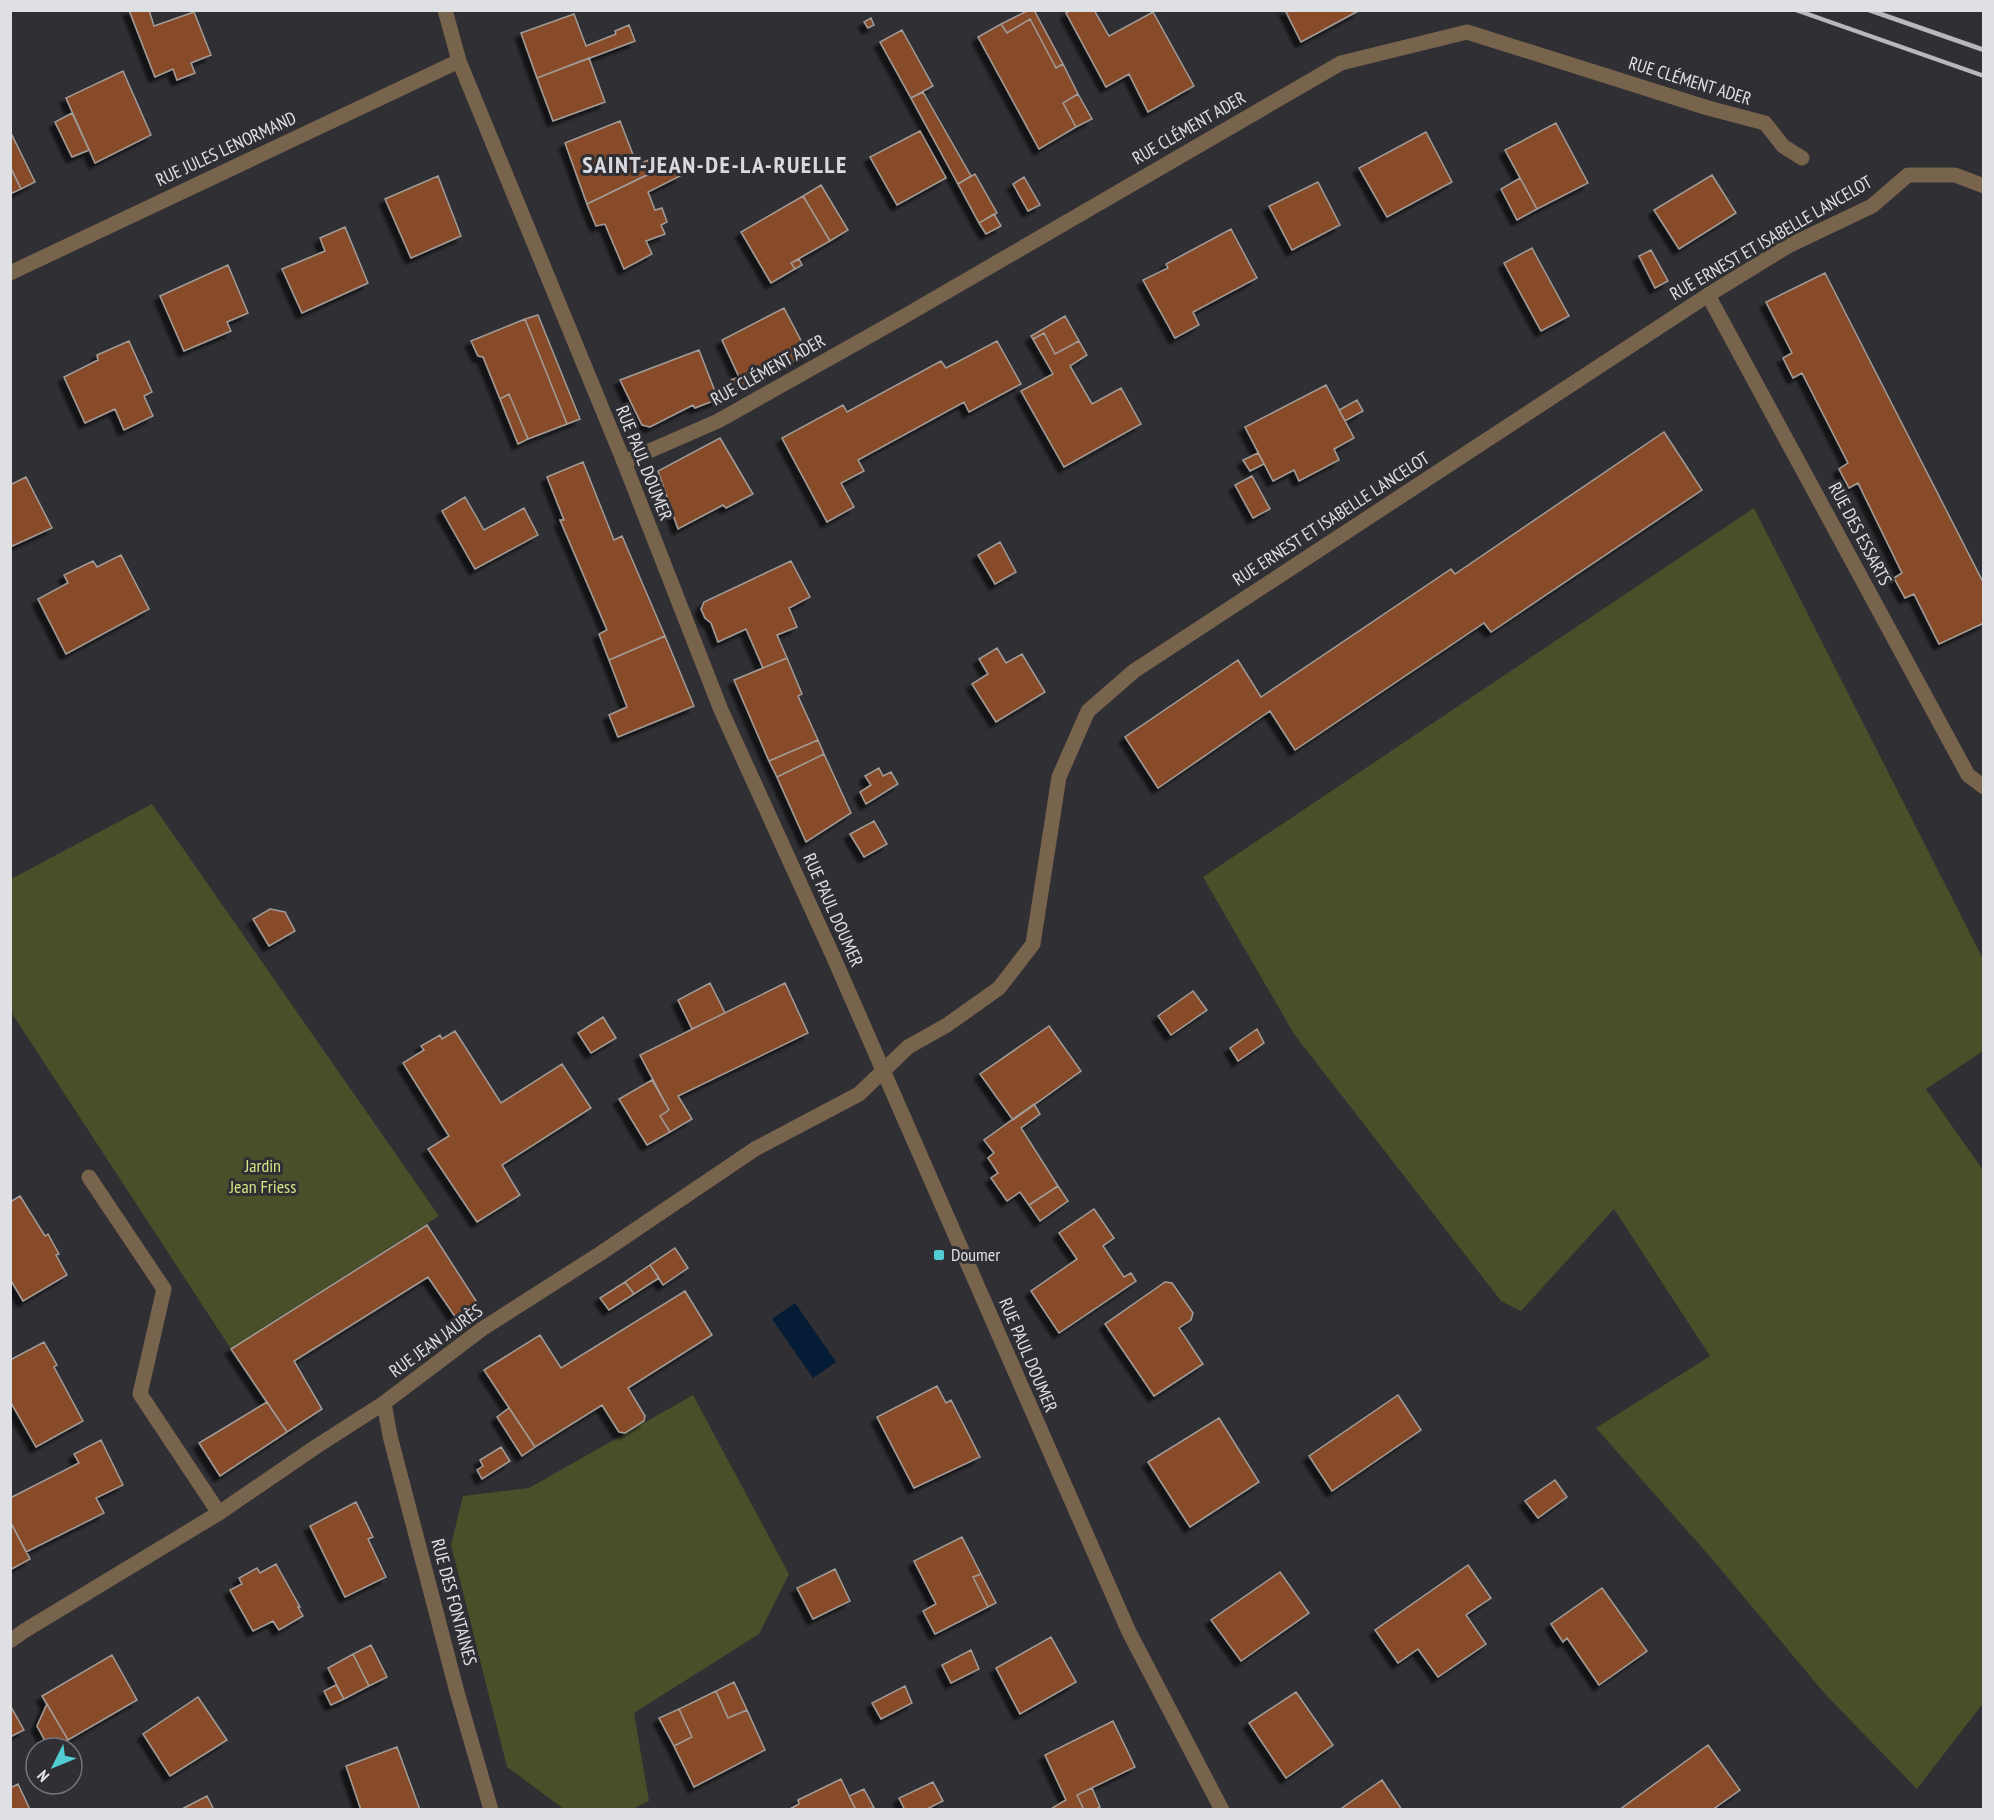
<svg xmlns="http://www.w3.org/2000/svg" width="1994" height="1820" font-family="'PT Sans Narrow',sans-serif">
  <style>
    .green { fill: #484f29 }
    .water { fill: #041c35 }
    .building { fill: #884c2a; stroke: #a29c98; stroke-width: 1.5; filter: url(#shadow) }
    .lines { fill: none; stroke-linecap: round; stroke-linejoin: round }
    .pedestrian { stroke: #78634d; stroke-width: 15 }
    .minor { stroke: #78634d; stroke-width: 15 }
    .rail { stroke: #b7b8bb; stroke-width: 4.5 }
    .poi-dot { fill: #51ccd3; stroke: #2f2f34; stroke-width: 2 }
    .labels { text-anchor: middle; stroke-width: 6; stroke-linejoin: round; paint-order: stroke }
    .street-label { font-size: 18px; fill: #dfe0e3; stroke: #2f2f34 }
    .park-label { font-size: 18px; fill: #d3e482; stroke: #2f2f34 }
    .poi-label { font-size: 18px; fill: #dfe0e3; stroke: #2f2f34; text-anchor: start }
    .district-label { font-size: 24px; font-weight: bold; letter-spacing: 1.5px; fill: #d9d9e0; stroke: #2f2f34 }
  </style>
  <defs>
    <filter id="shadow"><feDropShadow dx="-5.5" dy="5.5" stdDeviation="1.5" flood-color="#0009"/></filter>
  </defs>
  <rect width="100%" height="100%" fill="#2f2f34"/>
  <path class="green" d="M 1754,508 L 1983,959 L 1983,1051 L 1926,1089 L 1983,1170 L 1984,1702 L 1917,1789 L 1825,1694 L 1713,1560 L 1596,1428 L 1710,1356 L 1614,1209 L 1521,1311 L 1501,1301 L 1294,1034 L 1203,877 Z
    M 152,804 L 439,1216 L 231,1349 L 11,1012 L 11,879 Z
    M 693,1395 L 789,1574 L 759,1634 L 634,1713 L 649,1801 L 633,1809 L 564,1809 L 507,1767 L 451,1545 L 463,1496 L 529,1488 Z"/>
  <path class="water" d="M 795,1303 L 836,1362 L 813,1378 L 772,1319 Z"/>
  <path class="building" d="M 129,10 L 149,10 L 154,26 L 194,12 L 211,55 L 191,63 L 195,73 L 177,80 L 173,69 L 155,77 Z
    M 1029,10 L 1034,10 L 1063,64 L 1056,68 L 1030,19 L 1007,33 L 1001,24 Z
    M 1071,10 L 1094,10 L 1109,36 L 1153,12 L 1194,86 L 1148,112 L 1129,74 L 1106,87 L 1066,13 Z
    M 1285,10 L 1360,10 L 1301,42 Z
    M 574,14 L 586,46 L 616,34 L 615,31 L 629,25 L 635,41 L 537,78 L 521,33 Z
    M 871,18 L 874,25 L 868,28 L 864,22 Z
    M 1030,19 L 1056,68 L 1063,64 L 1078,94 L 1063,103 L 1076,127 L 1039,149 L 978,37 L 1001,24 L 1007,33 Z
    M 902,30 L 933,86 L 911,98 L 880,42 Z
    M 589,58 L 605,102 L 553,121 L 537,78 Z
    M 123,71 L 151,135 L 95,163 L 66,98 Z
    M 923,92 L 971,176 L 958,184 L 911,98 Z
    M 1078,94 L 1092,119 L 1076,127 L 1063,103 Z
    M 72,113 L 89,150 L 72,157 L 55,122 Z
    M 620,121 L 637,165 L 658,156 L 663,167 L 587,204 L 565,143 Z
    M 1556,123 L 1588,183 L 1537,209 L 1505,150 Z
    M 10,131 L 35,182 L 21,189 L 10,166 Z
    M 920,131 L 946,178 L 897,205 L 870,157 Z
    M 1426,132 L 1452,182 L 1387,217 L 1359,168 Z
    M 674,162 L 680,176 L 648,192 L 655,210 L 662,208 L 667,222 L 661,225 L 665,234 L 646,241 L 652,254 L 624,269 L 605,224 L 596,226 L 587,204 Z
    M 10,166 L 21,189 L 10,194 Z
    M 975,174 L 997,213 L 979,223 L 958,184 Z
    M 1712,175 L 1736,213 L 1679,249 L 1654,210 Z
    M 438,176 L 461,236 L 411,258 L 385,199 Z
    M 1024,177 L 1040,205 L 1028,211 L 1013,184 Z
    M 1520,178 L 1537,209 L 1517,220 L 1501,189 Z
    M 1318,182 L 1340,225 L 1292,250 L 1269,206 Z
    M 821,185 L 848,230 L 830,241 L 803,196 Z
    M 803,196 L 830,241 L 791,263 L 795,269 L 771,283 L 741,232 Z
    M 994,214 L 1001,226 L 986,234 L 979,223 Z
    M 345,227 L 368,283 L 302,313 L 282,269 L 325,251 L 320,238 Z
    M 1231,229 L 1257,278 L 1193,312 L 1199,325 L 1175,338 L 1143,280 L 1168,268 L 1166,264 Z
    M 1532,248 L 1569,316 L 1541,331 L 1504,263 Z
    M 1651,250 L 1668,281 L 1655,288 L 1639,256 Z
    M 799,259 L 802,265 L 795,269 L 791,263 Z
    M 228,265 L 248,313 L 227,322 L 231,331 L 184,351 L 160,296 Z
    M 1825,273 L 1984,584 L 1984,623 L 1939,644 L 1914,594 L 1905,598 L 1894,578 L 1902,573 L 1858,483 L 1849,488 L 1839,469 L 1848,463 L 1802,373 L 1793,378 L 1783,358 L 1792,353 L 1766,302 Z
    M 784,308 L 808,354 L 736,391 L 731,380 L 739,377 L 722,340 Z
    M 538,315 L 580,419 L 567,424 L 525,319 Z
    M 1065,316 L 1079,341 L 1055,354 L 1044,333 L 1033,339 L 1031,336 Z
    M 525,319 L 567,424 L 528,439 L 509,394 L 500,399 L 483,357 L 478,356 L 471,341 Z
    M 1044,333 L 1055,354 L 1079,341 L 1087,355 L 1070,366 L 1092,404 L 1121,388 L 1141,424 L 1064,467 L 1021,391 L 1053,374 L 1033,339 Z
    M 129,341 L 152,392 L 144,396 L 153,416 L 124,430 L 115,409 L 85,423 L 64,377 L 98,360 L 97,355 Z
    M 997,341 L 1021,384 L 969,412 L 964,402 L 858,460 L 864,471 L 841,483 L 854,507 L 827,522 L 782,438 L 843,405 L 847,412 L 941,361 L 946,368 Z
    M 699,350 L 718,399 L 695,408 L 693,405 L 650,427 L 642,425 L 620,380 Z
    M 1326,385 L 1354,438 L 1334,449 L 1339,460 L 1299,481 L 1294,470 L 1273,481 L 1245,427 Z
    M 509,394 L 528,439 L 518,444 L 500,399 Z
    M 1357,400 L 1363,411 L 1345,421 L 1339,410 Z
    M 1664,432 L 1702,490 L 1491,632 L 1484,623 L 1295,750 L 1270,711 L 1158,788 L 1125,737 L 1238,660 L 1261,697 L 1451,569 L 1455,574 Z
    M 720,438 L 753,494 L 726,508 L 723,505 L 678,529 L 658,471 Z
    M 1258,453 L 1264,464 L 1250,471 L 1243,460 Z
    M 583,462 L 614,540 L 622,536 L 665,636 L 609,660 L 599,634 L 607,630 L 560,520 L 564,520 L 547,477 Z
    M 1252,476 L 1270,509 L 1253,518 L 1235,485 Z
    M 26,477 L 52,528 L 10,547 L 10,485 Z
    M 465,497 L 484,530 L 524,508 L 538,535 L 475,569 L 442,511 Z
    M 1000,542 L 1016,572 L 995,584 L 978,555 Z
    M 121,555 L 149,609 L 66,654 L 38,599 L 68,583 L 64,575 L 93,561 L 97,567 Z
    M 791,561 L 810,597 L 789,608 L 797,627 L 777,635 L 787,658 L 763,668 L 746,629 L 718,642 L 711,623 L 705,618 L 701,609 L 704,602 Z
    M 665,636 L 694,706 L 618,737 L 609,715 L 627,707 L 609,660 Z
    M 997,648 L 1006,663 L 1022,654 L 1045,692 L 996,722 L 972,684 L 988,674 L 979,659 Z
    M 787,658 L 802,694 L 798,696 L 818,740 L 769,761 L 734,680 Z
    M 818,740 L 824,754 L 777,777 L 769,761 Z
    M 824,754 L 851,813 L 806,842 L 777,777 Z
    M 879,768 L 883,776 L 891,772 L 898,784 L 866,804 L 860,792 L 871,785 L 865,776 Z
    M 874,821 L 887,844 L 864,857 L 850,834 Z
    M 270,909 L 285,912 L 295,931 L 269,946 L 253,919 Z
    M 710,983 L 725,1013 L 692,1029 L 678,1000 Z
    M 785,983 L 808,1033 L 678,1096 L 692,1119 L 670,1132 L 660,1116 L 669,1110 L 640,1055 Z
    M 1193,991 L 1207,1010 L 1171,1035 L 1158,1016 Z
    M 603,1017 L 616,1038 L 591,1053 L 578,1033 Z
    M 1049,1026 L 1081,1071 L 1013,1120 L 980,1074 Z
    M 1257,1029 L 1264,1043 L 1238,1061 L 1230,1048 Z
    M 455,1031 L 501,1103 L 562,1064 L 591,1108 L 502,1165 L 520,1195 L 477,1222 L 428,1149 L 449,1136 L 403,1063 L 424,1050 L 421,1046 L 440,1035 L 442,1039 Z
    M 652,1080 L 669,1110 L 660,1116 L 670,1132 L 647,1145 L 619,1099 Z
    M 1034,1104 L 1040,1114 L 1021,1128 L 1058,1186 L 1029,1205 L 1020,1192 L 1007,1201 L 991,1178 L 998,1173 L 988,1158 L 994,1153 L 984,1140 Z
    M 1058,1186 L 1068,1201 L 1040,1221 L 1029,1205 Z
    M 20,1196 L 45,1236 L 48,1234 L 59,1254 L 56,1255 L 67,1275 L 23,1301 L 10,1279 L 10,1202 Z
    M 1094,1209 L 1114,1238 L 1103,1246 L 1124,1277 L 1131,1273 L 1136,1281 L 1059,1333 L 1031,1291 L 1077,1259 L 1059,1233 Z
    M 427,1225 L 478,1304 L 456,1318 L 428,1277 L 294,1361 L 322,1409 L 287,1432 L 231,1349 Z
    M 675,1248 L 688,1268 L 663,1285 L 650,1265 Z
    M 650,1265 L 659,1278 L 634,1294 L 625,1282 Z
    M 625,1282 L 634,1294 L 609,1310 L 600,1298 Z
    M 1165,1282 L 1172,1283 L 1193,1313 L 1191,1320 L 1179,1328 L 1203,1364 L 1154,1396 L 1105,1324 Z
    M 685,1291 L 712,1335 L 628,1388 L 645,1416 L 644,1421 L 625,1433 L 619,1432 L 602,1405 L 535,1447 L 484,1370 L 540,1335 L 561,1368 Z
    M 44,1342 L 57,1365 L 54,1367 L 83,1421 L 36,1447 L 10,1401 L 10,1360 Z
    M 937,1386 L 946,1403 L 951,1400 L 980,1457 L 914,1488 L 877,1417 Z
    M 1398,1395 L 1421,1430 L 1332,1491 L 1309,1456 Z
    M 267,1402 L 287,1432 L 220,1476 L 199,1443 Z
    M 509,1408 L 535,1447 L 522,1456 L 497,1417 Z
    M 1219,1418 L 1259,1482 L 1190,1527 L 1148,1462 Z
    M 101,1440 L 123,1485 L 96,1498 L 104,1513 L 26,1552 L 10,1521 L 10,1498 L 79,1463 L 74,1454 Z
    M 501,1447 L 510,1461 L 482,1479 L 477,1470 L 483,1466 L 480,1460 Z
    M 1555,1480 L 1567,1497 L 1538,1518 L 1525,1501 Z
    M 356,1502 L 373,1537 L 368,1539 L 386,1577 L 345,1597 L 310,1526 Z
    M 10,1521 L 30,1559 L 10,1570 Z
    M 962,1537 L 981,1574 L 973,1577 L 988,1607 L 935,1634 L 923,1611 L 936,1604 L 914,1561 Z
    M 276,1564 L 300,1607 L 298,1607 L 303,1616 L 279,1630 L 273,1621 L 253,1631 L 230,1590 L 242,1584 L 239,1578 L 257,1568 L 260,1573 Z
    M 1468,1565 L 1491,1598 L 1466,1615 L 1486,1644 L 1438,1677 L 1418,1649 L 1398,1663 L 1375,1630 Z
    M 835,1569 L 850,1601 L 813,1619 L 797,1588 Z
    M 1280,1572 L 1309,1613 L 1241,1661 L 1211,1620 Z
    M 981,1574 L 996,1603 L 988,1607 L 973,1577 Z
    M 1602,1588 L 1647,1651 L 1599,1685 L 1567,1638 L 1563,1642 L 1551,1624 Z
    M 1051,1637 L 1076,1682 L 1020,1714 L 996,1668 Z
    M 371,1645 L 387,1677 L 369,1686 L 353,1654 Z
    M 971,1650 L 979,1669 L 951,1683 L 942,1665 Z
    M 353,1654 L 369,1686 L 344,1699 L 328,1668 Z
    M 112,1655 L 137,1700 L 68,1740 L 42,1696 Z
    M 734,1682 L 747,1710 L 728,1718 L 716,1691 Z
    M 336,1685 L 344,1699 L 331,1705 L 324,1691 Z
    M 905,1686 L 912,1703 L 881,1719 L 872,1703 Z
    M 716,1691 L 728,1718 L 747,1710 L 765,1750 L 694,1787 L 674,1746 L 692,1737 L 679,1709 Z
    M 1296,1692 L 1333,1745 L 1286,1778 L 1249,1723 Z
    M 198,1697 L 227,1740 L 170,1776 L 143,1734 Z
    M 47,1704 L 68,1740 L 55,1748 L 49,1748 L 37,1726 Z
    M 10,1705 L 24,1730 L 10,1737 Z
    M 679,1709 L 692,1737 L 674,1746 L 659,1718 Z
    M 1113,1721 L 1135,1767 L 1077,1795 L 1084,1810 L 1049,1810 L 1066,1800 L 1045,1755 Z
    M 1708,1745 L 1740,1790 L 1712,1810 L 1619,1810 Z
    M 397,1747 L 420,1810 L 361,1810 L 346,1766 Z
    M 841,1779 L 856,1810 L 788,1810 L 799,1804 L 798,1800 Z
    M 1382,1780 L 1402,1810 L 1339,1810 Z
    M 933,1782 L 943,1801 L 925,1810 L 905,1810 L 899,1798 Z
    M 18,1784 L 27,1803 L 30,1810 L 10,1810 L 10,1788 Z
    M 1092,1788 L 1100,1807 L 1095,1810 L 1084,1810 L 1077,1795 Z
    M 864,1789 L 874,1808 L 856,1810 L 849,1796 Z
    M 207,1796 L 214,1810 L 180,1810 Z"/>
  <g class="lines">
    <path class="pedestrian" d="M 624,462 L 718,421 L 903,317 L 1341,63 L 1467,32 L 1708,108 L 1765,123 L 1783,146 L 1802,158"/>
    <path class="minor" d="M 445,10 L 459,61 L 624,462 L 721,710 L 833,956 L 1129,1632 L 1222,1810
      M 10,273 L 459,61
      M 1708,295 L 1968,775 L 1984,787
      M 89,1177 L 164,1289 L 140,1394 L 219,1513
      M 384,1403 L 390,1436 L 457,1692 L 491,1810
      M 10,1641 L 24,1631 L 219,1513 L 317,1446 L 384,1403 L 482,1329 L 601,1253 L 755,1149 L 859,1094 L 908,1047 L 947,1025 L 999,988 L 1033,944 L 1059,777 L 1088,711 L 1134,671 L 1708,295 L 1788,246 L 1872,206 L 1908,175 L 1955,175 L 1984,186"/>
    <path class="rail" d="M 1796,10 L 1984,76
      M 1869,10 L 1984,50"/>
  </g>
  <rect class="poi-dot" x="933" y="1249" width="12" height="12" rx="3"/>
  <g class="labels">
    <g class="street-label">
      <text transform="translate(1690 81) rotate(17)" y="6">RUE CLÉMENT ADER</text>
      <text transform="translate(1189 128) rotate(-30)" y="6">RUE CLÉMENT ADER</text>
      <text transform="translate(226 149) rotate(-25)" y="6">RUE JULES LENORMAND</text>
      <text transform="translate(1771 238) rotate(-30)" y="6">RUE ERNEST ET ISABELLE LANCELOT</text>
      <text transform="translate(768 370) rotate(-29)" y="6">RUE CLÉMENT ADER</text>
      <text transform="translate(644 463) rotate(68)" y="6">RUE PAUL DOUMER</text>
      <text transform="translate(1331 519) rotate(-33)" y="6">RUE ERNEST ET ISABELLE LANCELOT</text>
      <text transform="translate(1860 534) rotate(62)" y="6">RUE DES ESSARTS</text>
      <text transform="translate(833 910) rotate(66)" y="6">RUE PAUL DOUMER</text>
      <text transform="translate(436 1341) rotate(-36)" y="6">RUE JEAN JAURÈS</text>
      <text transform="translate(1028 1355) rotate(67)" y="6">RUE PAUL DOUMER</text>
      <text transform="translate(454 1602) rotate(75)" y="6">RUE DES FONTAINES</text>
    </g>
    <g class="park-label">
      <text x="263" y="1172">Jardin<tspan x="263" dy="21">Jean Friess</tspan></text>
    </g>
    <g class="poi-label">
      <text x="951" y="1261">Doumer</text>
    </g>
    <g class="district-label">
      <text x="715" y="173">SAINT-JEAN-DE-LA-RUELLE</text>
    </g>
  </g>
  <rect width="1994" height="1820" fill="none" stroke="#dfe0e3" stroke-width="24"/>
  <g transform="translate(54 1766) rotate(227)"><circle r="28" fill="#2f2f34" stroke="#75767a" stroke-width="1.5"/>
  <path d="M0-4.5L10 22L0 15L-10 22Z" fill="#51ccd3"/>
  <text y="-9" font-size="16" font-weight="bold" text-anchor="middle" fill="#dfe0e3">N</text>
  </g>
</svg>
